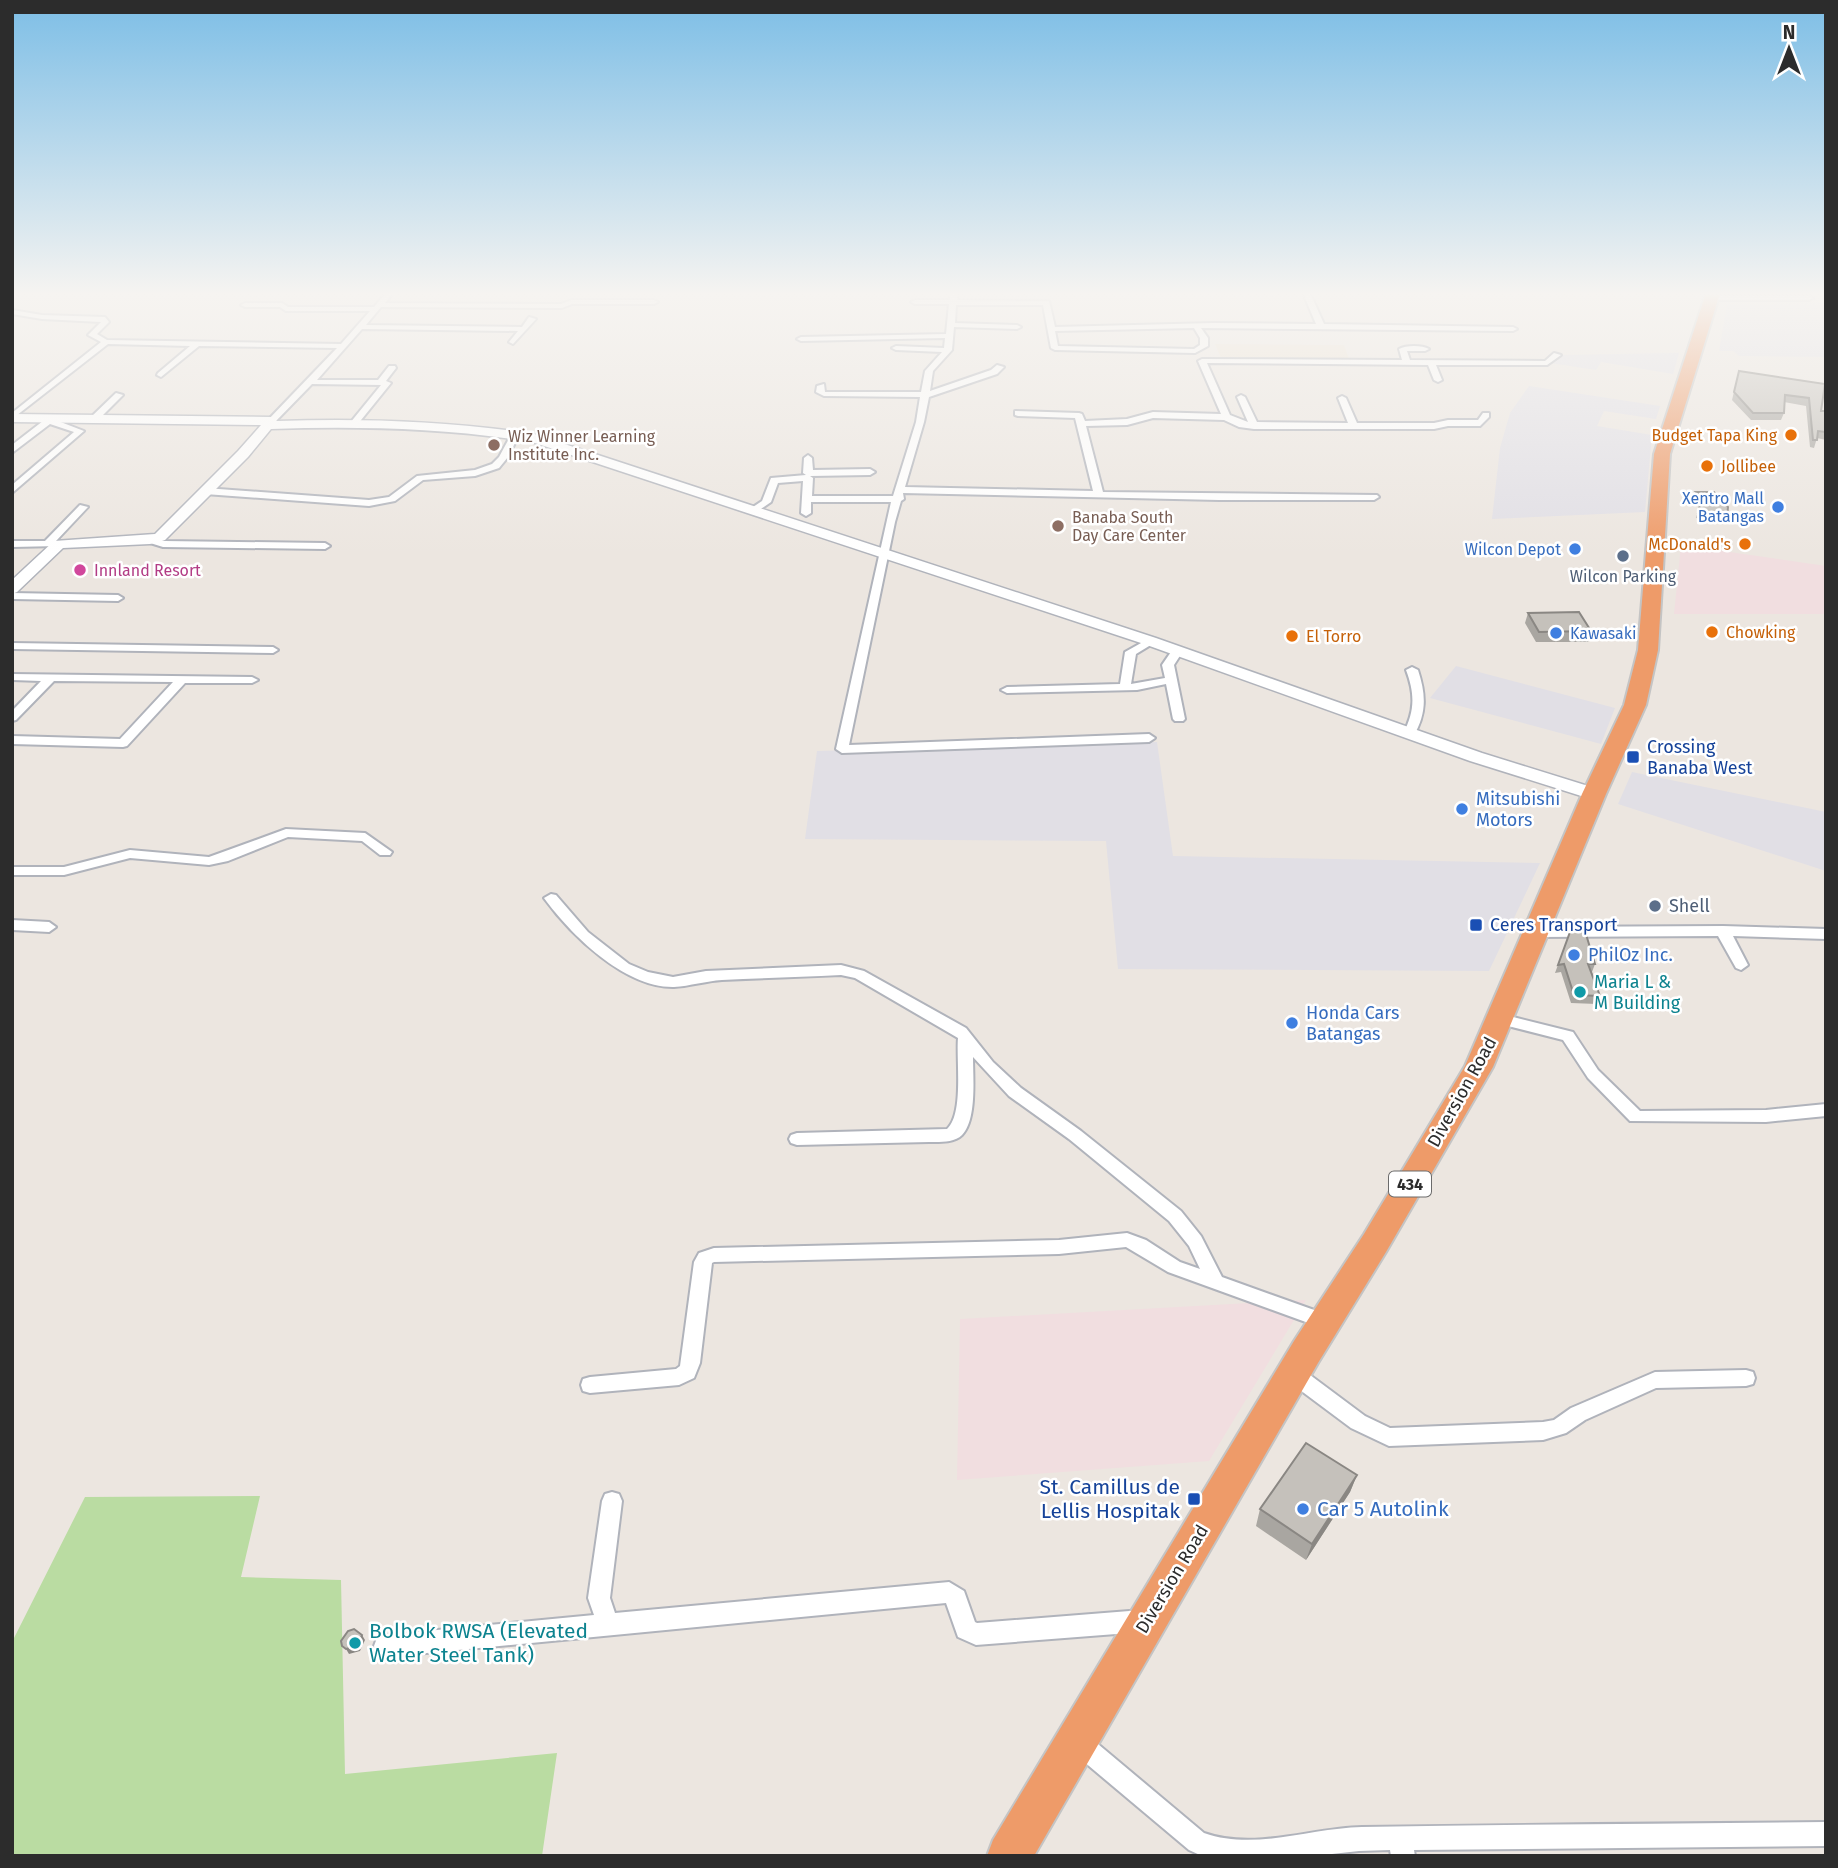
<svg xmlns="http://www.w3.org/2000/svg" width="1838" height="1868" font-family="'Fira Sans',sans-serif">
  <style>
    .industrial { fill: #e1dfe5 }
    .education { fill: #ece1d1 }
    .medical { fill: #f1dee0 }
    .green { fill: #badca2 }
    .lines { fill: none; stroke-linecap: round; stroke-linejoin: round }
    .street-casing { stroke: #b0b3bb; stroke-width: 4 }
    .secondary-casing { stroke: #b0b3bb; stroke-width: 3 }
    .highway-casing { stroke: #c4c4c4; stroke-width: 4 }
    .street { fill: #fff; fill-rule: evenodd }
    .secondary { fill: #fff; fill-rule: evenodd }
    .highway { fill: #ee9b69; fill-rule: evenodd }
    .wall { fill: #a9a6a1 }
    .shaded-wall { fill: #8a8783 }
    .building { fill: #c5c1bb; stroke: #8a8783; stroke-width: 2 }
    .food-dot { fill: #e8710a; stroke: #fff; stroke-width: 2.5 }
    .education-dot { fill: #8d6e63; stroke: #fff; stroke-width: 2.5 }
    .shop-dot { fill: #3f7fe0; stroke: #fff; stroke-width: 2.5 }
    .service-dot { fill: #5c6f8a; stroke: #fff; stroke-width: 2.5 }
    .hotel-dot { fill: #d1479c; stroke: #fff; stroke-width: 2.5 }
    .transit-dot { fill: #1a4fb4; stroke: #fff; stroke-width: 2.5 }
    .culture-dot { fill: #0f9aa8; stroke: #fff; stroke-width: 2.5 }
    .labels { text-anchor: middle; stroke-width: 5; stroke-linejoin: round; paint-order: stroke }
    .far-food-label { font-size: 16px; fill: #c56008; stroke: #fff; text-anchor: start }
    .far-education-label { font-size: 16px; fill: #785e54; stroke: #fff; text-anchor: start }
    .far-shop-label { font-size: 16px; fill: #366cbe; stroke: #fff; text-anchor: end }
    .far-hotel-label { font-size: 16px; fill: #b23c85; stroke: #fff; text-anchor: start }
    .far-service-label { font-size: 16px; fill: #4e5e75; stroke: #fff }
    .shield { fill: #fff; stroke: #6b6b6b; stroke-width: 2 }
    .shield-label { font-size: 16px; font-weight: bold; fill: #2c2c2c }
    .transit-label { font-size: 18px; fill: #164399; stroke: #fff; text-anchor: start }
    .shop-label { font-size: 18px; fill: #366cbe; stroke: #fff; text-anchor: start }
    .service-label { font-size: 18px; fill: #4e5e75; stroke: #fff; text-anchor: start }
    .culture-label { font-size: 18px; fill: #0d838f; stroke: #fff; text-anchor: start }
    .street-label { font-size: 18px; fill: #2c2c2c; stroke: #fff }
    .near-transit-label { font-size: 21px; fill: #164399; stroke: #fff; text-anchor: end }
    .near-shop-label { font-size: 21px; fill: #366cbe; stroke: #fff; text-anchor: start }
    .near-culture-label { font-size: 21px; fill: #0d838f; stroke: #fff; text-anchor: start }
  </style>
  <rect width="100%" height="100%" fill="#ece6e0"/>
  <path class="industrial" d="M 1826,303 L 1826,357 L 1739,356 L 1733,351 L 1719,351 L 1727,305 Z
    M 1679,353 L 1673,374 L 1601,362 L 1596,370 L 1550,363 L 1558,355 Z
    M 1529,386 L 1660,406 L 1656,419 L 1604,411 L 1597,426 L 1652,435 L 1645,512 L 1492,519 L 1500,448 L 1510,413 Z
    M 1456,666 L 1615,708 L 1601,744 L 1430,698 Z
    M 1157,742 L 1173,856 L 1540,863 L 1489,971 L 1118,969 L 1106,841 L 805,839 L 817,751 Z
    M 1632,772 L 1826,812 L 1826,871 L 1618,804 Z"/>
  <path class="education" d="M 1215,344 L 1344,345 L 1349,359 L 1221,358 Z"/>
  <path class="medical" d="M 1681,545 L 1826,566 L 1826,614 L 1674,614 Z
    M 1306,1300 L 1209,1461 L 957,1480 L 960,1319 Z"/>
  <path class="green" d="M 260,1496 L 241,1577 L 341,1580 L 345,1774 L 557,1753 L 542,1856 L 12,1856 L 12,1642 L 85,1497 Z"/>
  <g class="lines">
    <g class="street-casing">
      <path id="street" d="M 386,293 L 393,293 L 385,303 L 561,304 L 571,300 L 654,300 L 658,302 L 654,304 L 572,304 L 562,308 L 381,307 L 366,325 L 522,327 L 529,317 L 536,319 L 513,344 L 509,342 L 518,331 L 362,329 L 317,380 L 378,380 L 389,366 L 395,366 L 396,368 L 386,381 L 391,383 L 357,425 L 354,426 L 350,423 L 381,385 L 312,384 L 274,423 L 267,421 L 337,348 L 199,346 L 161,377 L 157,375 L 158,373 L 190,346 L 108,344 L 12,419 L 12,413 L 101,342 L 88,335 L 101,322 L 42,319 L 12,314 L 12,310 L 42,315 L 105,317 L 109,322 L 97,334 L 107,340 L 341,344 L 370,311 L 286,311 L 280,307 L 245,307 L 241,305 L 245,303 L 282,303 L 288,307 L 374,307 Z
        M 950,293 L 958,293 L 957,300 L 1049,301 L 1055,327 L 1213,323 L 1316,324 L 1303,293 L 1310,293 L 1324,324 L 1513,327 L 1517,329 L 1513,331 L 1201,328 L 1208,338 L 1208,346 L 1195,353 L 1055,350 L 1051,348 L 1043,305 L 956,305 L 955,323 L 1017,325 L 1021,327 L 1017,329 L 954,327 L 952,350 L 933,371 L 930,391 L 991,370 L 997,365 L 1004,367 L 997,374 L 929,397 L 924,422 L 905,487 L 1093,491 L 1075,418 L 1018,416 L 1015,415 L 1015,411 L 1079,413 L 1082,414 L 1085,421 L 1127,419 L 1153,412 L 1221,414 L 1198,361 L 1202,359 L 1402,360 L 1399,349 C 1406,345 1422,345 1429,349 L 1425,351 L 1407,351 L 1410,360 L 1545,361 L 1554,353 L 1561,355 L 1547,365 L 1436,365 L 1442,380 L 1438,382 L 1434,380 L 1428,365 L 1207,363 L 1230,415 L 1248,422 L 1237,397 L 1241,395 L 1245,397 L 1257,422 L 1348,423 L 1338,398 L 1342,396 L 1346,398 L 1357,423 L 1434,423 L 1448,420 L 1478,420 L 1483,413 L 1489,413 L 1489,417 L 1480,426 L 1448,426 L 1434,429 L 1254,429 L 1239,427 L 1224,420 L 1153,418 L 1127,425 L 1086,426 L 1103,492 L 1377,495 L 1379,497 L 1374,500 L 1219,500 L 903,493 L 904,499 L 901,501 L 895,522 L 849,745 L 1149,734 L 1155,738 L 1149,742 L 842,753 L 836,749 L 891,502 L 811,502 L 811,513 L 806,516 L 801,513 L 803,481 L 778,483 L 771,502 L 758,511 L 750,509 L 762,501 L 771,478 L 806,475 L 803,473 L 804,458 L 808,455 L 812,458 L 813,470 L 870,469 L 875,472 L 870,475 L 810,476 L 813,478 L 812,496 L 893,496 L 916,422 L 920,397 L 824,396 L 816,392 L 817,386 L 824,384 L 825,392 L 921,392 L 925,371 L 942,352 L 896,350 L 892,348 L 896,346 L 944,348 L 945,338 L 801,341 L 797,339 L 801,337 L 946,334 L 949,304 L 915,304 L 911,302 L 915,300 L 950,300 ZM 1194,328 L 1200,338 L 1200,345 L 1194,349 L 1058,346 L 1055,331 Z
        M 1711,296 L 1809,296 L 1813,298 L 1809,300 L 1708,300 Z
        M 116,393 L 123,395 L 97,421 L 91,421 L 91,417 Z
        M 39,416 L 45,416 L 84,431 L 12,493 L 12,485 L 74,432 L 50,424 L 12,453 L 12,445 L 43,421 L 39,420 Z
        M 515,432 L 519,435 L 508,457 L 499,468 L 475,476 L 423,480 L 395,501 L 369,506 L 205,494 L 200,491 L 205,488 L 369,500 L 389,497 L 417,476 L 475,470 L 492,464 L 499,457 L 512,433 Z
        M 80,505 L 88,507 L 56,541 L 61,544 L 59,546 L 12,547 L 12,541 L 45,541 Z
        M 150,537 L 164,541 L 325,543 L 330,546 L 325,549 L 163,547 L 147,542 L 147,538 Z
        M 12,593 L 118,595 L 123,598 L 118,601 L 12,599 Z
        M 1150,638 L 1154,639 L 1154,643 L 1136,654 L 1131,684 L 1165,678 L 1162,665 L 1173,649 L 1181,649 L 1183,651 L 1174,665 L 1185,719 L 1183,721 L 1175,721 L 1173,719 L 1166,684 L 1137,690 L 1007,693 L 1001,690 L 1007,687 L 1120,684 L 1125,652 Z
        M 12,643 L 273,647 L 278,650 L 273,653 L 12,649 Z
        M 1412,667 L 1418,670 C 1426,695 1427,713 1413,737 L 1409,738 L 1403,734 C 1415,711 1415,694 1406,670 Z
        M 12,674 L 252,677 L 258,680 L 252,683 L 185,683 L 127,746 L 123,747 L 12,744 L 12,736 L 120,739 L 173,682 L 54,681 L 16,720 L 12,721 L 12,711 L 41,681 L 12,680 Z
        M 286,829 L 365,833 L 392,852 L 390,855 L 380,855 L 362,841 L 288,837 L 228,861 L 209,865 L 130,858 L 64,875 L 12,875 L 12,867 L 64,867 L 130,850 L 209,857 Z
        M 551,894 L 556,895 L 588,932 L 629,964 L 648,972 L 673,977 L 706,971 L 841,965 L 864,971 L 966,1028 L 993,1062 L 1021,1088 L 1081,1131 L 1181,1211 L 1201,1236 L 1222,1277 L 1331,1316 L 1334,1321 L 1331,1326 L 1325,1329 L 1168,1272 L 1126,1247 L 1059,1254 L 714,1262 L 712,1263 L 700,1363 L 694,1378 L 679,1385 L 590,1393 L 583,1391 L 581,1385 L 583,1379 L 590,1377 L 676,1369 L 680,1366 L 694,1262 L 699,1253 L 714,1248 L 1059,1240 L 1127,1233 L 1146,1240 L 1180,1262 L 1200,1269 L 1189,1246 L 1169,1221 L 1069,1139 L 1009,1096 L 973,1057 C 973,1077 977,1120 962,1135 C 954,1143 939,1142 929,1142 L 797,1145 L 791,1143 L 789,1139 L 791,1135 L 797,1133 L 947,1129 C 964,1114 956,1060 958,1038 L 855,978 L 841,975 C 801,977 762,978 722,980 C 706,981 690,986 674,987 C 625,988 571,935 544,898 Z
        M 12,920 L 49,922 L 56,927 L 49,932 L 12,930 Z
        M 1723,926 L 1826,929 L 1826,939 L 1733,936 L 1748,965 L 1741,970 L 1736,968 L 1718,936 L 1536,937 L 1529,932 L 1536,927 Z
        M 1501,1014 L 1573,1032 L 1598,1070 L 1640,1111 L 1766,1110 L 1826,1104 L 1826,1116 L 1766,1122 L 1630,1121 L 1588,1078 L 1563,1040 L 1496,1023 L 1494,1019 L 1496,1015 Z
        M 1295,1367 L 1302,1369 L 1365,1416 L 1390,1428 L 1543,1422 L 1554,1420 L 1571,1408 L 1655,1372 L 1746,1370 L 1753,1372 L 1755,1378 L 1753,1384 L 1746,1386 L 1656,1388 L 1585,1420 L 1566,1433 L 1543,1440 L 1389,1446 L 1351,1428 L 1288,1381 L 1286,1375 L 1288,1369 Z
        M 612,1492 L 619,1494 L 622,1501 L 610,1598 L 615,1613 L 949,1582 L 964,1591 L 975,1622 L 977,1623 L 1142,1610 L 1150,1613 L 1153,1621 L 1150,1629 L 1142,1632 L 976,1645 L 958,1637 L 946,1603 L 385,1657 L 377,1654 L 374,1646 L 377,1638 L 385,1635 L 594,1615 L 588,1598 L 602,1501 L 605,1494 Z
        M 1078,1731 L 1086,1734 L 1204,1833 C 1255,1851 1310,1828 1362,1827 C 1517,1824 1671,1824 1826,1822 L 1826,1846 L 1414,1850 L 1415,1856 L 1391,1856 L 1390,1850 L 1359,1851 L 1314,1856 L 1202,1856 L 1189,1850 L 1070,1750 L 1067,1742 L 1070,1734 Z"/>
    </g>
    <g class="secondary-casing">
      <path id="secondary" d="M 12,414 L 271,417 L 277,421 C 364,418 449,421 534,434 L 1156,638 L 1482,753 L 1601,790 L 1603,794 L 1594,800 L 1470,761 L 1144,644 L 532,442 C 445,428 359,426 271,429 L 248,457 L 165,540 L 150,544 L 63,548 L 17,592 L 12,594 L 12,580 L 54,541 L 155,534 L 238,451 L 261,425 L 12,422 Z"/>
    </g>
    <g class="highway-casing">
      <path id="highway" d="M 1706,293 L 1720,293 L 1670,454 L 1658,650 L 1646,705 L 1606,794 L 1493,1067 L 1386,1252 L 1318,1363 L 1034,1856 L 987,1856 L 993,1840 L 1294,1341 L 1364,1234 L 1465,1066 L 1582,794 L 1624,705 L 1638,650 L 1654,454 Z"/>
    </g>
    <use href="#street" class="street"/>
    <use href="#secondary" class="secondary"/>
    <use href="#highway" class="highway"/>
  </g>
  <path class="wall" d="M 1739,371 L 1825,384 L 1821,411 L 1826,411 L 1826,440 L 1817,438 L 1814,448 L 1810,447 L 1806,406 L 1784,402 L 1784,413 L 1781,420 L 1751,420 L 1732,400 Z
    M 1696,492 L 1727,518 L 1725,523 L 1696,518 L 1700,503 L 1695,497 Z
    M 1528,613 L 1591,631 L 1588,642 L 1536,642 L 1525,623 Z
    M 1570,932 L 1595,964 L 1592,972 L 1600,996 L 1597,1004 L 1571,1003 L 1561,972 L 1555,973 Z
    M 1357,1475 L 1350,1492 L 1306,1560 L 1256,1526 L 1260,1509 Z"/>
  <path class="shaded-wall" d="M 1357,1475 L 1350,1492 L 1306,1560 L 1312,1544 Z
    M 362,1635 L 365,1640 L 360,1651 L 349,1654 L 346,1649 Z"/>
  <path class="building" d="M 1739,371 L 1825,384 L 1821,411 L 1826,411 L 1826,432 L 1818,431 L 1817,440 L 1813,440 L 1809,398 L 1785,395 L 1784,413 L 1753,413 L 1734,392 Z
    M 1696,492 L 1714,492 L 1728,507 L 1727,518 L 1698,513 L 1702,498 Z
    M 1579,612 L 1591,631 L 1539,632 L 1528,613 Z
    M 1585,931 L 1595,964 L 1588,964 L 1600,996 L 1574,995 L 1564,964 L 1558,965 L 1570,932 Z
    M 1306,1443 L 1357,1475 L 1312,1544 L 1260,1509 Z
    M 354,1629 L 362,1635 L 358,1646 L 346,1649 L 342,1646 L 341,1641 L 348,1631 Z"/>
  <linearGradient id="sky" x2="0" y2="1"><stop stop-color="#7dbee6"/><stop offset="0.53" stop-color="#f6f4f1"/><stop offset="1" stop-color="#f6f4f1" stop-opacity="0"/></linearGradient>
  <rect width="1838" height="555" fill="url(#sky)"/>
  <g class="food-dot">
    <circle cx="1791" cy="435" r="7"/>
    <circle cx="1707" cy="466" r="7"/>
    <circle cx="1745" cy="544" r="7"/>
    <circle cx="1712" cy="632" r="7"/>
    <circle cx="1292" cy="636" r="7"/>
  </g>
  <g class="education-dot">
    <circle cx="494" cy="445" r="7"/>
    <circle cx="1058" cy="526" r="7"/>
  </g>
  <g class="shop-dot">
    <circle cx="1778" cy="507" r="7"/>
    <circle cx="1575" cy="549" r="7"/>
    <circle cx="1556" cy="633" r="7"/>
    <circle cx="1462" cy="809" r="7"/>
    <circle cx="1574" cy="955" r="7"/>
    <circle cx="1292" cy="1023" r="7"/>
    <circle cx="1303" cy="1509" r="7"/>
  </g>
  <g class="service-dot">
    <circle cx="1623" cy="556" r="7"/>
    <circle cx="1655" cy="906" r="7"/>
  </g>
  <circle class="hotel-dot" cx="80" cy="570" r="7"/>
  <g class="transit-dot">
    <rect x="1626" y="750" width="14" height="14" rx="3.5"/>
    <rect x="1469" y="918" width="14" height="14" rx="3.5"/>
    <rect x="1187" y="1492" width="14" height="14" rx="3.5"/>
  </g>
  <g class="culture-dot">
    <circle cx="1580" cy="992" r="7"/>
    <circle cx="355" cy="1643" r="7"/>
  </g>
  <g class="labels">
    <g class="far-food-label">
      <text x="1777" y="441" text-anchor="end">Budget Tapa King</text>
      <text x="1721" y="472">Jollibee</text>
      <text x="1731" y="550" text-anchor="end">McDonald's</text>
      <text x="1726" y="638">Chowking</text>
      <text x="1306" y="642">El Torro</text>
    </g>
    <g class="far-education-label">
      <text x="508" y="442">Wiz Winner Learning<tspan x="508" dy="18">Institute Inc.</tspan></text>
      <text x="1072" y="523">Banaba South<tspan x="1072" dy="18">Day Care Center</tspan></text>
    </g>
    <g class="far-shop-label">
      <text x="1764" y="504">Xentro Mall<tspan x="1764" dy="18">Batangas</tspan></text>
      <text x="1561" y="555">Wilcon Depot</text>
      <text x="1570" y="639" text-anchor="start">Kawasaki</text>
    </g>
    <g class="far-hotel-label">
      <text x="94" y="576">Innland Resort</text>
    </g>
    <g class="far-service-label">
      <text x="1623" y="582">Wilcon Parking</text>
    </g>
    <rect class="shield" x="1389" y="1171.5" width="42" height="25" rx="5"/>
    <g class="shield-label">
      <text x="1410" y="1190">434</text>
    </g>
    <g class="transit-label">
      <text x="1647" y="753">Crossing<tspan x="1647" dy="21">Banaba West</tspan></text>
      <text x="1490" y="931">Ceres Transport</text>
    </g>
    <g class="shop-label">
      <text x="1476" y="805">Mitsubishi<tspan x="1476" dy="21">Motors</tspan></text>
      <text x="1588" y="961">PhilOz Inc.</text>
      <text x="1306" y="1019">Honda Cars<tspan x="1306" dy="21">Batangas</tspan></text>
    </g>
    <g class="service-label">
      <text x="1669" y="912">Shell</text>
    </g>
    <g class="culture-label">
      <text x="1594" y="988">Maria L &amp;<tspan x="1594" dy="21">M Building</tspan></text>
    </g>
    <g class="street-label">
      <text transform="translate(1462 1092) rotate(-61)" y="6">Diversion Road</text>
      <text transform="translate(1172 1579) rotate(-59)" y="6">Diversion Road</text>
    </g>
    <g class="near-transit-label">
      <text x="1180" y="1494">St. Camillus de<tspan x="1180" dy="24">Lellis Hospitak</tspan></text>
    </g>
    <g class="near-shop-label">
      <text x="1317" y="1516">Car 5 Autolink</text>
    </g>
    <g class="near-culture-label">
      <text x="369" y="1638">Bolbok RWSA (Elevated<tspan x="369" dy="24">Water Steel Tank)</tspan></text>
    </g>
  </g>
  <rect width="1838" height="1868" fill="none" stroke="#2c2c2c" stroke-width="28"/>
  <g transform="translate(1789 49)" stroke="#ffffff" stroke-width="5" paint-order="stroke">
  <path d="M0-5L12 26L0 18L-12 26Z" fill="#2c2c2c"/>
  <text y="-10" font-size="19" font-weight="bold" text-anchor="middle" fill="#2c2c2c">N</text>
  </g>
</svg>
